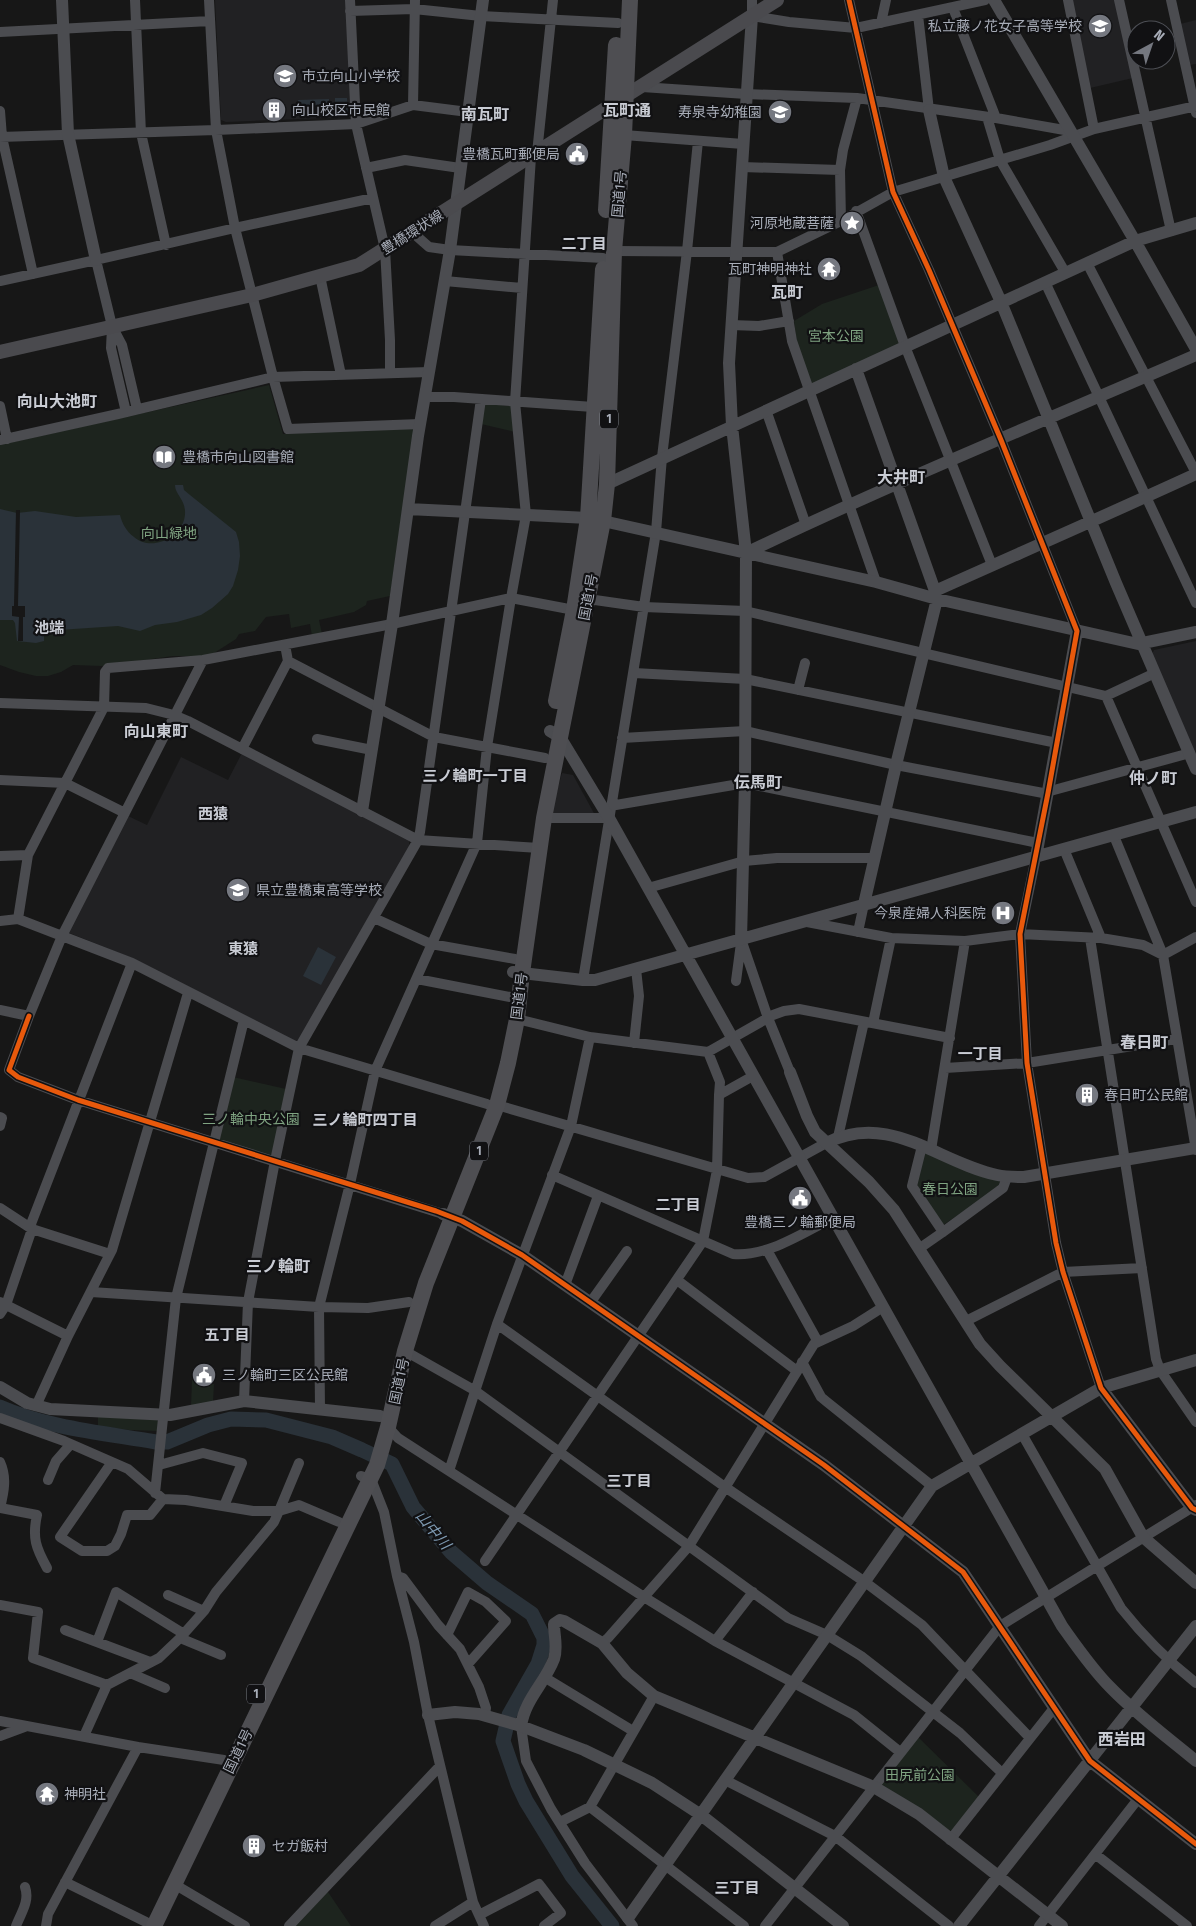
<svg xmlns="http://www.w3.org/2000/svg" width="1196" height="1926" font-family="'Fira Sans Condensed','Noto Sans JP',sans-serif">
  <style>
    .built { fill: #212123 }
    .green { fill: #1d241e }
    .water { fill: #2a3239 }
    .pier { fill: #171717 }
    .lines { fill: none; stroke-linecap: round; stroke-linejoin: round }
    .river { stroke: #2a3239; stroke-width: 15 }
    .minor { stroke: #4b4c50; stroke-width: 10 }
    .tertiary { stroke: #4b4c50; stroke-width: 12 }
    .secondary { stroke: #4a4a4e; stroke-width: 14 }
    .trunk { stroke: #4e4e52; stroke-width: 16 }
    .cycleway-casing { stroke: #111113; stroke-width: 8 }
    .cycleway { stroke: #e8590c; stroke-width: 5 }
    .labels { text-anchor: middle; stroke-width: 4.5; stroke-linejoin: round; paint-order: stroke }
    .shield { fill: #111113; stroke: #7b7e86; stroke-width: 1 }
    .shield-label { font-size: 12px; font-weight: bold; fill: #a8adb8 }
    .poi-label { font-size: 14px; fill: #a8adb8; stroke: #111113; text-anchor: start }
    .street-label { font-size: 14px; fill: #a8adb8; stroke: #111113 }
    .park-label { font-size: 14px; fill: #7fa381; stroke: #111113 }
    .neighbourhood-label { font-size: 15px; font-weight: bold; fill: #c9ccd4; stroke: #111113 }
    .water-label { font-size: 15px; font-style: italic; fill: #7f9bb3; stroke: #111113 }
    .quarter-label { font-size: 16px; font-weight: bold; fill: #c9ccd4; stroke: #111113 }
  </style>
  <rect width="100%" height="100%" fill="#171717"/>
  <path class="built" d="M 215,0 L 348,0 L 353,113 L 350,117 L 226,122 L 221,120 Z
    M 1072,0 L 1116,0 L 1133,78 L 1090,88 Z
    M 1196,20 L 1196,64 L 1189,65 L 1180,24 Z
    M 1196,641 L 1196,753 L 1194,753 L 1152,654 L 1154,650 Z
    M 242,753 L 409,841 L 409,847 L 302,1038 L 296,1042 L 132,958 L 67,932 L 128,816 L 147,825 L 181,757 L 228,780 Z
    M 562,773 L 573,775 L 595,815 L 551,813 Z"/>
  <path class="green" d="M 879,285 L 900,344 L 814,384 L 810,382 L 797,344 L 794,321 L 822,304 Z
    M 269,385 L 283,434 L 412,427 L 414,429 L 390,596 L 367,601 L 366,605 L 354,612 L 319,620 L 322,634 L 312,636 L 310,624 L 291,628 L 289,614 L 266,617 L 255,631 L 239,634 L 236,639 L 211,655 L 203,656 L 173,656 L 102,666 L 73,665 L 61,672 L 48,676 L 36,676 L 19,672 L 0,665 L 0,445 Z
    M 484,403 L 511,406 L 515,432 L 481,424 Z
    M 233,1077 L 286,1089 L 273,1153 L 271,1155 L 220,1141 L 217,1138 Z
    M 923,1151 L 1000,1181 L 999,1188 L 943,1225 L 916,1183 Z
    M 192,1380 L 209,1380 L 209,1384 L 214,1384 L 213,1402 L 191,1406 Z
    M 98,1416 L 157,1420 L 160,1422 L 159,1431 L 129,1430 L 98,1426 Z
    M 917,1736 L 979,1797 L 952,1830 L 949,1831 L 921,1809 L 881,1784 Z
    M 328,1892 L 351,1926 L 294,1926 Z"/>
  <path class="water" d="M 335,98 L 347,98 L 348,113 L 335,113 Z
    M 329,99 L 330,114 L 299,116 L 298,100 Z
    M 175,485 L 183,485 L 184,490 L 190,495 L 236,532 L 239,542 L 240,556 L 238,570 L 233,586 L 228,594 L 212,608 L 201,615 L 177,622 L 155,625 L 140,631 L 118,626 L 44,631 L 44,641 L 36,643 L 17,641 L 15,623 L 13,620 L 0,620 L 0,509 L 17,513 L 35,511 L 76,517 L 120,515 C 122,523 126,531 134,537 C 150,551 178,540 184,520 C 189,501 175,496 175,485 Z
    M 318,947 L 336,957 L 321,985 L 303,976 Z"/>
  <path class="pier" d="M 16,510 L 20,510 L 18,606 L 25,606 L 25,617 L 23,617 L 23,641 L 18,641 L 19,617 L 12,616 L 12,606 L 14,606 Z"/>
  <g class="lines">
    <path class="river" d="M 0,1407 C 48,1428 104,1433 156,1442 L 167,1442 L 208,1425 L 231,1419 L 266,1420 L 332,1437 L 362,1450 L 392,1464 L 413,1507 L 451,1552 L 487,1583 L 532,1614 L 544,1638 L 544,1645 L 538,1664 L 509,1715 L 503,1741 L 518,1784 L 526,1801 L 572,1876 L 612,1926"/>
    <path class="minor" d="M 135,0 L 141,133 L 166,245
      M 209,0 L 216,130 L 235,228 L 373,198
      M 350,0 L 356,124 L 385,249 L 390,340 L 390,373
      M 752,0 L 752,16 L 789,22 L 856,28 L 985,0
      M 849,0 L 893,192 L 929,270 L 1001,440 L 1077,631
      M 1068,0 L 1094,129
      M 1119,0 L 1171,231
      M 1171,0 L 1196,113
      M 953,8 L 996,118
      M 350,11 L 414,9 L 481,16 L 618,23
      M 918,15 L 929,110
      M 881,23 L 886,0
      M 0,32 L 210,21
      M 642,87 L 746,94 L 857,98 L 996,118 L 1070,131
      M 413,105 L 415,0
      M 0,111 L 2,137 L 33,274
      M 987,117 L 1000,160 L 1065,272
      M 624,135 L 743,144
      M 0,137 L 216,130 L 356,124 L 413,105 L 468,112
      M 537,153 L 553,0
      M 742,167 L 840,170
      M 366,168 L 405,160 L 460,168
      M 856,211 L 905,346 L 992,565
      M 841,221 L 840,170 L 843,150 L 857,98
      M 412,232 L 429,247 L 450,250 L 603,258
      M 614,251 L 777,252 L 841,221 L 893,192 L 1050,145 L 1094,129 L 1196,106
      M 777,252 L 792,341 L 876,582
      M 1087,263 L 1196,473
      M 320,276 L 341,375
      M 0,281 L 96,260
      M 445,281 L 522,288
      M 1045,282 L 1196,603
      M 731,325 L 759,326 L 789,321
      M 112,327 L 111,348 L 126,412
      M 425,397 L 454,397 L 593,407
      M 0,406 L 7,439
      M 137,409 L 122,345 L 112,326 L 96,260 L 235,228 L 273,377 L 288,429 L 420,424
      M 766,410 L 806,525
      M 0,440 L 118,414 L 273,377 L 429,372
      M 588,599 L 644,607 L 745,611 L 1106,696 L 1155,673
      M 288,661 L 434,737 L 545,758
      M 634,673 L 745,679 L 1057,743
      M 798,690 L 805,663
      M 1106,696 L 1196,902
      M 0,703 L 146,708 L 174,715 L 188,721 L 418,840 L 539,848
      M 622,738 L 745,731 L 896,765 L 1043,793 L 1190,753
      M 317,739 L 372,750
      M 242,749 L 288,661 L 285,645
      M 0,780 L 65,783 L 125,813
      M 610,806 L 745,783 L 1038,843
      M 544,818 L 609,818
      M 1114,836 L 1163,955 L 1196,1150
      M 1064,849 L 1101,938
      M 0,856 L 28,855
      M 1036,857 L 1020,934 L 1027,1063 L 1056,1243 L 1063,1272 L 1101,1388
      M 648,888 L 744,861 L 777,858 L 875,858
      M 374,918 L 431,944 L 515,959
      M 18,919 L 28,855 L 104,707 L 105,672 L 108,668 L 203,660 L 392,624 L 511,598 L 574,610
      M 0,921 L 18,919 L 132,963 L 299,1048 L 487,1104
      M 807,922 L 891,938 L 965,941 L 1020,934 L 1101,938 L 1143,945 L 1163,955 L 1196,937
      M 858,932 L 864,904
      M 1090,938 L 1156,1359 L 1160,1370 L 1196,1422
      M 741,939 L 768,1018 L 790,1072
      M 417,979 L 510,997
      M 583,980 L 656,532 L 662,457 L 687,251 L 698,141
      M 736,981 L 741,943
      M 0,1010 L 29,1016 L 62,936 L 203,660
      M 29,1016 L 9,1070 L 18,1077 L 78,1100 L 443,1214
      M 517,1019 L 590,1037 L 708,1052 L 773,1015 L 784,1011 L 799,1009 L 950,1038
      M 873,1023 L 891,938
      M 634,1043 L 639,996 L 636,969
      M 708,1052 L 720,1082 L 719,1095
      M 945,1068 L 1027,1063 L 1176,1039
      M 497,1105 L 748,1178 L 764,1177 L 826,1143
      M 0,1117 L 2,1118 L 0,1126
      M 838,1137 L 864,1022
      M 922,1146 L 912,1186 L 943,1232 L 1003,1188 L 1007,1177
      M 931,1150 L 965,941
      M 552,1175 L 733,1254 C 768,1257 802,1233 833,1218
      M 0,1208 L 32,1229 L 110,1254
      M 920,1248 L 943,1232
      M 767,1250 L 818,1342
      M 677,1280 L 797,1371
      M 565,1285 L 598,1196
      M 91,1292 L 319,1307 L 368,1308 L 409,1302
      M 0,1302 L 68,1336
      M 590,1303 L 627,1251
      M 0,1314 L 6,1305 L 32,1229 L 31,1224 L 132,963
      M 966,1321 L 1063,1272 L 1142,1268
      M 497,1324 L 725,1487 L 865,1582 L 922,1625 L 1030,1738
      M 405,1351 L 474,1390 L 788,1618 L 827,1635 L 861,1656 L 960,1733 L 1002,1773
      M 802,1362 L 821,1397 L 827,1402 L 932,1486
      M 244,1401 L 248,1302 L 275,1161 L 299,1048 L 418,840 L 420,832 L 481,399
      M 36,1406 L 68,1336 L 112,1250 L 188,993
      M 320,1409 L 319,1307 L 350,1184 L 375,1071 L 477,843 L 487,747 L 511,598 L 526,515 L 515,402 L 531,157
      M 0,1418 L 64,1441 L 128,1469 L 163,1499 L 186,1500 L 253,1511 L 279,1511 L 299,1463
      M 388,1427 L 398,1438 L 644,1597 L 715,1641 L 854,1715 L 900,1752
      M 1022,1434 L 1121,1608 C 1144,1637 1168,1661 1196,1683
      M 0,1462 C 7,1477 4,1492 0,1508 L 37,1515 C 32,1538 36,1548 47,1568
      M 112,1462 L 60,1537 L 82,1551 L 107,1551 L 115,1546 L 121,1534 L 127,1515 L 150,1515 L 163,1499
      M 159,1465 L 203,1453 L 242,1463 L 224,1506
      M 449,1471 L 497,1324 L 571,1126 L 590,1037
      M 361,1476 L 371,1479 L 384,1512 L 397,1576 L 414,1642 L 428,1715 L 473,1902 L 484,1926
      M 48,1480 L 56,1461 L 70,1445
      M 155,1493 L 176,1298 L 244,1020
      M 485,1561 L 703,1241 L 717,1170 L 719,1095 L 753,1076
      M 397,1576 L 403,1578 L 438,1625 L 460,1649 L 479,1687 L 486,1708 L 485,1716
      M 168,1595 L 204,1611
      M 0,1605 L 38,1612 L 33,1658 L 107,1685
      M 65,1630 L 150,1662
      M 447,1635 L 468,1592 L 486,1602 L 506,1621 L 468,1664
      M 180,1638 L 221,1655
      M 715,1641 L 753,1592
      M 97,1642 L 116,1592 L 184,1634
      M 602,1643 L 608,1638 L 689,1546 L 814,1344 L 853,1326 L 883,1307
      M 130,1673 L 165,1688
      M 544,1677 L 633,1731
      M 0,1721 L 138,1747
      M 521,1726 L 526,1761 L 551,1809 L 585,1863 L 633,1926
      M 0,1736 L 27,1726
      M 84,1736 L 107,1685 L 159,1658 L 180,1638 L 204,1611 L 216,1592 L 274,1522 L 279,1511 L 299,1505 L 339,1522
      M 725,1780 L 835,1836 L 949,1926
      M 590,1807 L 744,1926
      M 560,1822 L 590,1807 L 654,1696
      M 950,1840 L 1054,1708
      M 1095,1854 L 1187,1926
      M 65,1882 L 146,1922
      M 174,1884 L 245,1926
      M 479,1915 L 539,1884 L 561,1913 L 544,1926
      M 16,1926 C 21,1913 30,1901 25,1887
      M 46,1926 L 48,1914 L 138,1747 L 224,1760
      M 289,1926 L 440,1766
      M 435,1926 L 473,1902
      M 765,1926 L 1000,1626 L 1196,1505
      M 1039,1926 L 1138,1799"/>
    <path class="tertiary" d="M 62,0 L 68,134 L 96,260
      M 994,0 L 1135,241 L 1196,349
      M 929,110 L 944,177 L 1001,302 L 1116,583 L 1196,769
      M 856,369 L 935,591
      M 607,484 L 1135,241 L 1196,223
      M 408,509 L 588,518 L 603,521 L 876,582 L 937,599 L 1138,644 L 1196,632
      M 746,553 C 894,482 1046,420 1196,355
      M 550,731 L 560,737 L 609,818 L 1062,1626 C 1077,1647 1092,1669 1110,1687 C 1136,1714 1167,1737 1196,1761
      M 362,811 L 392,624 L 418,436 L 450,250 L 483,0
      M 1036,857 L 1077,631
      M 864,904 L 896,765 L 937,599 L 935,591 C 1022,552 1109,514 1196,474
      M 741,939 L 745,783 L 746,553 L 732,426 L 729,363 L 752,16
      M 513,972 L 583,980 L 595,980 L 1196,812
      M 790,1072 L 807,1116 L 815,1132 L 869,1182 L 894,1210 L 980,1344 L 1000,1366 L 1105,1469 L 1143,1537 L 1196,1583
      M 826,1143 C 890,1111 937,1162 997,1175 C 1006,1177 1015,1177 1024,1177 L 1196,1148
      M 443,1214 L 462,1221 L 522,1255 L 824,1465 L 963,1572 L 1090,1761 L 1196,1844
      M 0,1387 L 27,1403 L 50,1409 L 170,1415 L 244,1401 L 380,1416
      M 1101,1388 L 1192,1508 L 1196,1510
      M 428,1715 L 455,1712 L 479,1714 L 521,1726 L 584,1750 L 652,1783 L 701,1815 L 843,1926
      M 521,1726 C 525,1699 545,1683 554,1659 C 558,1647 554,1636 554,1624 L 560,1620 L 564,1621 L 602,1643 L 627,1673 L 654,1696 L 874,1787 L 919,1814 L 1062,1926
      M 628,1918 L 932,1486 L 1101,1388 L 1196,1360
      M 959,1926 L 1196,1626"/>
    <path class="secondary" d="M 0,352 L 252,295 L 359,265 L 777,0"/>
    <path class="trunk" d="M 606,210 L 616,45
      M 556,701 L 574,610 L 588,518 L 603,269
      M 154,1926 L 377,1465 L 388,1427 L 405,1351 L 426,1283 L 497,1105 L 508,1063 L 517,1019 L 522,973 L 544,818 L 603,521 L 607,484 L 614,251 L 624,135 L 630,0"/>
    <g class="cycleway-casing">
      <path id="cycleway" d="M 849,0 L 893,192 L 929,270 L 1001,440 L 1077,631 L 1048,793 L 1020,934 L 1027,1063 L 1056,1243 L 1063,1272 L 1101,1388 L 1192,1508 L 1196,1510
        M 29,1016 L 9,1070 L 18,1077 L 78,1100 L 436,1211 L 462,1221 L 522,1255 L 824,1465 L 963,1572 L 1090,1761 L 1196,1844"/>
    </g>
    <use href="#cycleway" class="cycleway"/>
  </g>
  <defs>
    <g id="school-disc" transform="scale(1.25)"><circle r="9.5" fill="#757880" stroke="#111113"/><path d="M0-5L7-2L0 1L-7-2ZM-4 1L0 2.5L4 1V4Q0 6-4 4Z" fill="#fff"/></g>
    <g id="building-disc" transform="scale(1.25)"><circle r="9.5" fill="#757880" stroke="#111113"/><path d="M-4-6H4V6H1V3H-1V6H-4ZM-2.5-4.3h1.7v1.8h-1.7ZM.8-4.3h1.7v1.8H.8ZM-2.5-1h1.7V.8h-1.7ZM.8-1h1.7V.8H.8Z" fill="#fff"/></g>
    <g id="civic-disc" transform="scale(1.25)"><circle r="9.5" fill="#757880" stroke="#111113"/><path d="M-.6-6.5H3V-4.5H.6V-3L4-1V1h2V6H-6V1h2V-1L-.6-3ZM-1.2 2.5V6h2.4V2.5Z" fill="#fff"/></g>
    <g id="sight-disc" transform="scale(1.25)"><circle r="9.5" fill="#757880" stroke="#111113"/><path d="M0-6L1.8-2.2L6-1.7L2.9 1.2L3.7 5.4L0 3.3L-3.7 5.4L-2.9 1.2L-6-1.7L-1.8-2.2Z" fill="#fff"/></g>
    <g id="temple-disc" transform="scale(1.25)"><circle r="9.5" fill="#757880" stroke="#111113"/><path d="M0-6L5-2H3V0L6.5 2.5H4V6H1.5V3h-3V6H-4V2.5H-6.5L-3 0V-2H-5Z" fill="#fff"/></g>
    <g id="library-disc" transform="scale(1.25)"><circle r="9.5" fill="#757880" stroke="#111113"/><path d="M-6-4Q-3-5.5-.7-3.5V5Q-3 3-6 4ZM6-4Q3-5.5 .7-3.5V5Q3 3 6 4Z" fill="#fff"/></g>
    <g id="hospital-disc" transform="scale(1.25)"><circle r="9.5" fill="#757880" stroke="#111113"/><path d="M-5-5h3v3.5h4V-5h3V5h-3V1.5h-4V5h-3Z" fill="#fff"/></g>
  </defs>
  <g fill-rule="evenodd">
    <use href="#school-disc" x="1100" y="26"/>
    <use href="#school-disc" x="285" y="76"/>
    <use href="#building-disc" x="274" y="110"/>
    <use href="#school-disc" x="780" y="112"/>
    <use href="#civic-disc" x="577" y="154"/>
    <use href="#sight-disc" x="852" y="223"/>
    <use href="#temple-disc" x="829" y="269"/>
    <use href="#library-disc" x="164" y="457"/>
    <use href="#school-disc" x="238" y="890"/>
    <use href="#hospital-disc" x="1003" y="913"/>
    <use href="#building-disc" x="1087" y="1095"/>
    <use href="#civic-disc" x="800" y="1198"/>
    <use href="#civic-disc" x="204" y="1375"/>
    <use href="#temple-disc" x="47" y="1794"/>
    <use href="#building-disc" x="254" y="1846"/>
  </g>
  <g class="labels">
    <g class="shield">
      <rect x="600" y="409.5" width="18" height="19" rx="4"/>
      <rect x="470" y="1141.5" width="18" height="19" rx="4"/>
      <rect x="247" y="1684.5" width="18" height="19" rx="4"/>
    </g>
    <g class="shield-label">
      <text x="609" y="423">1</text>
      <text x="479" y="1155">1</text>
      <text x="256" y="1698">1</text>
    </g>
    <g class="poi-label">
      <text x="1082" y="31" text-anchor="end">私立藤ノ花女子高等学校</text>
      <text x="302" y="81">市立向山小学校</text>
      <text x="292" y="115">向山校区市民館</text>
      <text x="762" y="117" text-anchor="end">寿泉寺幼稚園</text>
      <text x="560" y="159" text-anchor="end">豊橋瓦町郵便局</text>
      <text x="834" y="228" text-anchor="end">河原地蔵菩薩</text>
      <text x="812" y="274" text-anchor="end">瓦町神明神社</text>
      <text x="182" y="462">豊橋市向山図書館</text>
      <text x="256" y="895">県立豊橋東高等学校</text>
      <text x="986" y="918" text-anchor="end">今泉産婦人科医院</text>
      <text x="1104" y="1100">春日町公民館</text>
      <text x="800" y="1227" text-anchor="middle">豊橋三ノ輪郵便局</text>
      <text x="222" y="1380">三ノ輪町三区公民館</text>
      <text x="64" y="1799">神明社</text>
      <text x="272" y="1851">セガ飯村</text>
    </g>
    <g class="street-label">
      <text transform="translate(619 194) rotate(-85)" y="5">国道1号</text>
      <text transform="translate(412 232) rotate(-32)" y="5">豊橋環状線</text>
      <text transform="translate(588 597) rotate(-79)" y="5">国道1号</text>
      <text transform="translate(519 996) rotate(-83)" y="5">国道1号</text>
      <text transform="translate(399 1381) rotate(-78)" y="5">国道1号</text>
      <text transform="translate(238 1751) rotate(-64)" y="5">国道1号</text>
    </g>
    <g class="park-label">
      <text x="836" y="341">宮本公園</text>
      <text x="169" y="538">向山緑地</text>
      <text x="251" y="1124">三ノ輪中央公園</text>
      <text x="950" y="1194">春日公園</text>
      <text x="920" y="1780">田尻前公園</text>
    </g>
    <g class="neighbourhood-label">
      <text x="584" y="249">二丁目</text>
      <text x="49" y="633">池端</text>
      <text x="475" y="781">三ノ輪町一丁目</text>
      <text x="213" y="819">西猿</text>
      <text x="243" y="954">東猿</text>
      <text x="980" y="1059">一丁目</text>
      <text x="365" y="1125">三ノ輪町四丁目</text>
      <text x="678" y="1210">二丁目</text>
      <text x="227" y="1340">五丁目</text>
      <text x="629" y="1486">三丁目</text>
      <text x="737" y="1893">三丁目</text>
    </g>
    <g class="water-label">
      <text transform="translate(433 1530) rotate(50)" y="5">山中川</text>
    </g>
    <g class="quarter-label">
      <text x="627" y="116">瓦町通</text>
      <text x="485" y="120">南瓦町</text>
      <text x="787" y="298">瓦町</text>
      <text x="57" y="407">向山大池町</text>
      <text x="901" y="483">大井町</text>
      <text x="156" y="737">向山東町</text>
      <text x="1153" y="784">仲ノ町</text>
      <text x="758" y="788">伝馬町</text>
      <text x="1144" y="1048">春日町</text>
      <text x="278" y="1272">三ノ輪町</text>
      <text x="1122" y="1745">西岩田</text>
    </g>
  </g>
  <g transform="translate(1151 45) rotate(40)"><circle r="24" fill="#111113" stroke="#4d4f55"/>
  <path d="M0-4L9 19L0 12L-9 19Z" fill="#757880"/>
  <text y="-8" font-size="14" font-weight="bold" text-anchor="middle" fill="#a8adb8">N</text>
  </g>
</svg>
